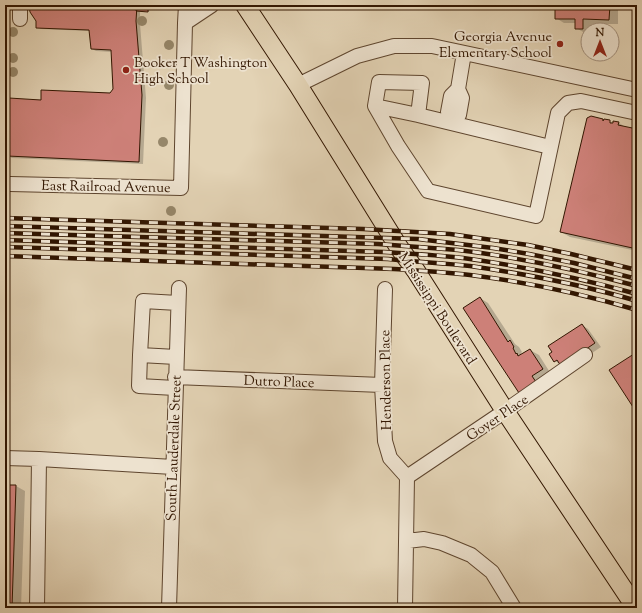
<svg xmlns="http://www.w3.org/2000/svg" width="642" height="613" font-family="'Sorts Mill Goudy',serif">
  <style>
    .shadow { fill: #0003 }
    .building { fill: #cd8078; stroke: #321601 }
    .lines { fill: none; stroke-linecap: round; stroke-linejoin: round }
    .minor-casing { stroke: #5e452e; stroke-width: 16 }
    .major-casing { stroke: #321601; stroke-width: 20 }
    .minor { stroke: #ede2cf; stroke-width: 14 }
    .major { stroke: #e3d3b5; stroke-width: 18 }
    .rail-casing { stroke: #321601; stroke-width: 4.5 }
    .rail { stroke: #ede2cf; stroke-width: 3; stroke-dasharray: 9; stroke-linecap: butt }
    .tree { fill: #96876a }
    .poi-dot { fill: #8f2418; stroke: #ede2cf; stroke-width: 1.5 }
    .labels { text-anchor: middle; stroke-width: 3.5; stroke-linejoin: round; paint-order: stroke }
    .poi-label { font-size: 14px; fill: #321601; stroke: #ede2cf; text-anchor: end }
    .street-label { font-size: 14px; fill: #321601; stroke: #ede2cf }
  </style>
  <rect width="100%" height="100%" fill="#e3d3b5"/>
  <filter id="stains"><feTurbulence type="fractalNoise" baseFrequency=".005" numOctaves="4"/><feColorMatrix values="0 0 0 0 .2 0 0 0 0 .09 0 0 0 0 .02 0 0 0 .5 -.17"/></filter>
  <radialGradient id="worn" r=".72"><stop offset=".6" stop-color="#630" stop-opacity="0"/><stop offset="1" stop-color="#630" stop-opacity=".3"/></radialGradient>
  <path class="shadow" d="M 30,5 L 150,5 L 149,12 L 140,12 L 140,24 L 146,98 L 143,164 L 12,158 L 8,156 L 42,101 L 111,94 L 114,89 L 112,52 L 96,51 L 92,49 L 90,31 L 41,29 L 37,27 L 37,21 Z
    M 556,5 L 618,5 L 618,24 L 592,24 L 592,30 L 588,30 L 588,33 L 585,33 L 576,28 L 576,23 L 564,23 L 556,18 Z
    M 603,120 L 614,123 L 619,123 L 627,128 L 637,130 L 637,251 L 570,237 L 561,232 Z
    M 480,298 L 488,303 L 515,344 L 519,347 L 522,352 L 521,353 L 522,355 L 530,350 L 539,355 L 551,374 L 528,398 Z
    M 582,325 L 588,329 L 601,347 L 568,369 L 555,361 L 553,353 Z
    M 5,486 L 16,486 L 25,491 L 21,608 L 5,608 Z"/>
  <path class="building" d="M 29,5 L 137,5 L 136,21 L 142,95 L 139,162 L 7,156 L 9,98 L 41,100 L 41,90 L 110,93 L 113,89 L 111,50 L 91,49 L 89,30 L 36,28 L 36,21 L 30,12 Z
    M 137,5 L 148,5 L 148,12 L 136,11 Z
    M 555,5 L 610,5 L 609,20 L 583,19 L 583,29 L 575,29 L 575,19 L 555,19 Z
    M 591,116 L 603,119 L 603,121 L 604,119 L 610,120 L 610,123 L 613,123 L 613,121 L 619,122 L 618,125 L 637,129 L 637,249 L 560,232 L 587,118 Z
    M 480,297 L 508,342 L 510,340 L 514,347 L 513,348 L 516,354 L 517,353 L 518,356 L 530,349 L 543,369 L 532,376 L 536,382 L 519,393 L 463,308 Z
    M 582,324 L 595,343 L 561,366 L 557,360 L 554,362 L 549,354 L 552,352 L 548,346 Z
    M 637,352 L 637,405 L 633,407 L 609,370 Z
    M 5,485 L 16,485 L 12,608 L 5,608 Z"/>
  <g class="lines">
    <g class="minor-casing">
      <path id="minor" d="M 20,19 L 20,5
        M 185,23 L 186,5
        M 298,85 L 357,56 L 394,46 L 432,46 L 637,90
        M 375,106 L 418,115 L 422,83 L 379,82 L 375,106 L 398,146 L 428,191 L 536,216 L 558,113 L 568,103 L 581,101 L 637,113
        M 418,115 L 550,147
        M 453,118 L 459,115 L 462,98 L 458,89 L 464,53
        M 453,118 L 448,112 L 451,96 L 458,89
        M 10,184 L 181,188 L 185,23 L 212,5
        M 385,289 L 382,385 L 385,441 L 390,458 L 407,477 L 405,608
        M 140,355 L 139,386 L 175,388
        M 176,357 L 140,355 L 143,301 L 178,303
        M 175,377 L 382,385
        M 5,458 L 39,459 L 37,608
        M 39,459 L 173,467
        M 407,477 L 505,411 L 585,355
        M 407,541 L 424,539 L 442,543 L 471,555 L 492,572 L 514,608
        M 169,608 L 179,288"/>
    </g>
    <g class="major-casing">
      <path id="major" d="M 245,5 L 298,85 L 398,246 L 416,271 L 505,411 L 636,608"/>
    </g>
    <use href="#minor" class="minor"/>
    <use href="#major" class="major"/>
    <g class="rail-casing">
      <path id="rail" d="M 5,218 L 363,229 L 450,234 L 528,245 L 571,254 L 637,270
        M 5,226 L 418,239 L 493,248 L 529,254 L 574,263 L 637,279
        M 5,233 L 378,244 C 405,246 431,248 458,250 C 518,257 578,270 637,286
        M 5,240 L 384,252 C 410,254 437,255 463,258 C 522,266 580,278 637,294
        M 5,247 L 388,259 C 415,262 443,263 470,266 C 526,274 583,285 637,301
        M 5,256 L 394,269 C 419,271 445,272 470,275 C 526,282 583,294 637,310"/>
    </g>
    <use href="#rail" class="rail"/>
  </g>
  <g class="tree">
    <circle cx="142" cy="21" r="5"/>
    <circle cx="13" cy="32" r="5"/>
    <circle cx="169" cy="45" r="5"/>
    <circle cx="13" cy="58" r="5"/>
    <circle cx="13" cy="72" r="5"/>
    <circle cx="169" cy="85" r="5"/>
    <circle cx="163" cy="142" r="5"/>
    <circle cx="171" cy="211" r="5"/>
  </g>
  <g class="poi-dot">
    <circle cx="560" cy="44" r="4"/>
    <circle cx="126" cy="70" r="4"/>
  </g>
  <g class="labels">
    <g class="poi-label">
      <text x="552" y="41">Georgia Avenue<tspan x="552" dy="16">Elementary School</tspan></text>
      <text x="134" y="67" text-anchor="start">Booker T Washington<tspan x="134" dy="16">High School</tspan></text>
    </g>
    <g class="street-label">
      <text transform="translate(106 186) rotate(1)" y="5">East Railroad Avenue</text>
      <text transform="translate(438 308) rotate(57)" y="5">Mississippi Boulevard</text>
      <text transform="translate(385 380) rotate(-91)" y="5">Henderson Place</text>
      <text transform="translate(279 381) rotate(2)" y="5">Dutro Place</text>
      <text transform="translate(497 417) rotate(-34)" y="5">Goyer Place</text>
      <text transform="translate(173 448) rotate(-88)" y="5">South Lauderdale Street</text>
    </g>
  </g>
  <rect width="642" height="613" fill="none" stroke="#e3d3b5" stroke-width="20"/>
  <rect x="6" y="6" width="630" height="601" fill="none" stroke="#321601" stroke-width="2"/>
  <rect x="10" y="10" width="622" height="593" fill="none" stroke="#321601"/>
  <g transform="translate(600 42)"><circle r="19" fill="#ede2cf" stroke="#a2907d"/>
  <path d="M0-3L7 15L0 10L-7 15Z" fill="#8f2418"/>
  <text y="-6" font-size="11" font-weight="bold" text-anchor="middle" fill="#321601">N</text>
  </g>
  <rect width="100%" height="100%" filter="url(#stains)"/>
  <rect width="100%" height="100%" fill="url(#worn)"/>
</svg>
